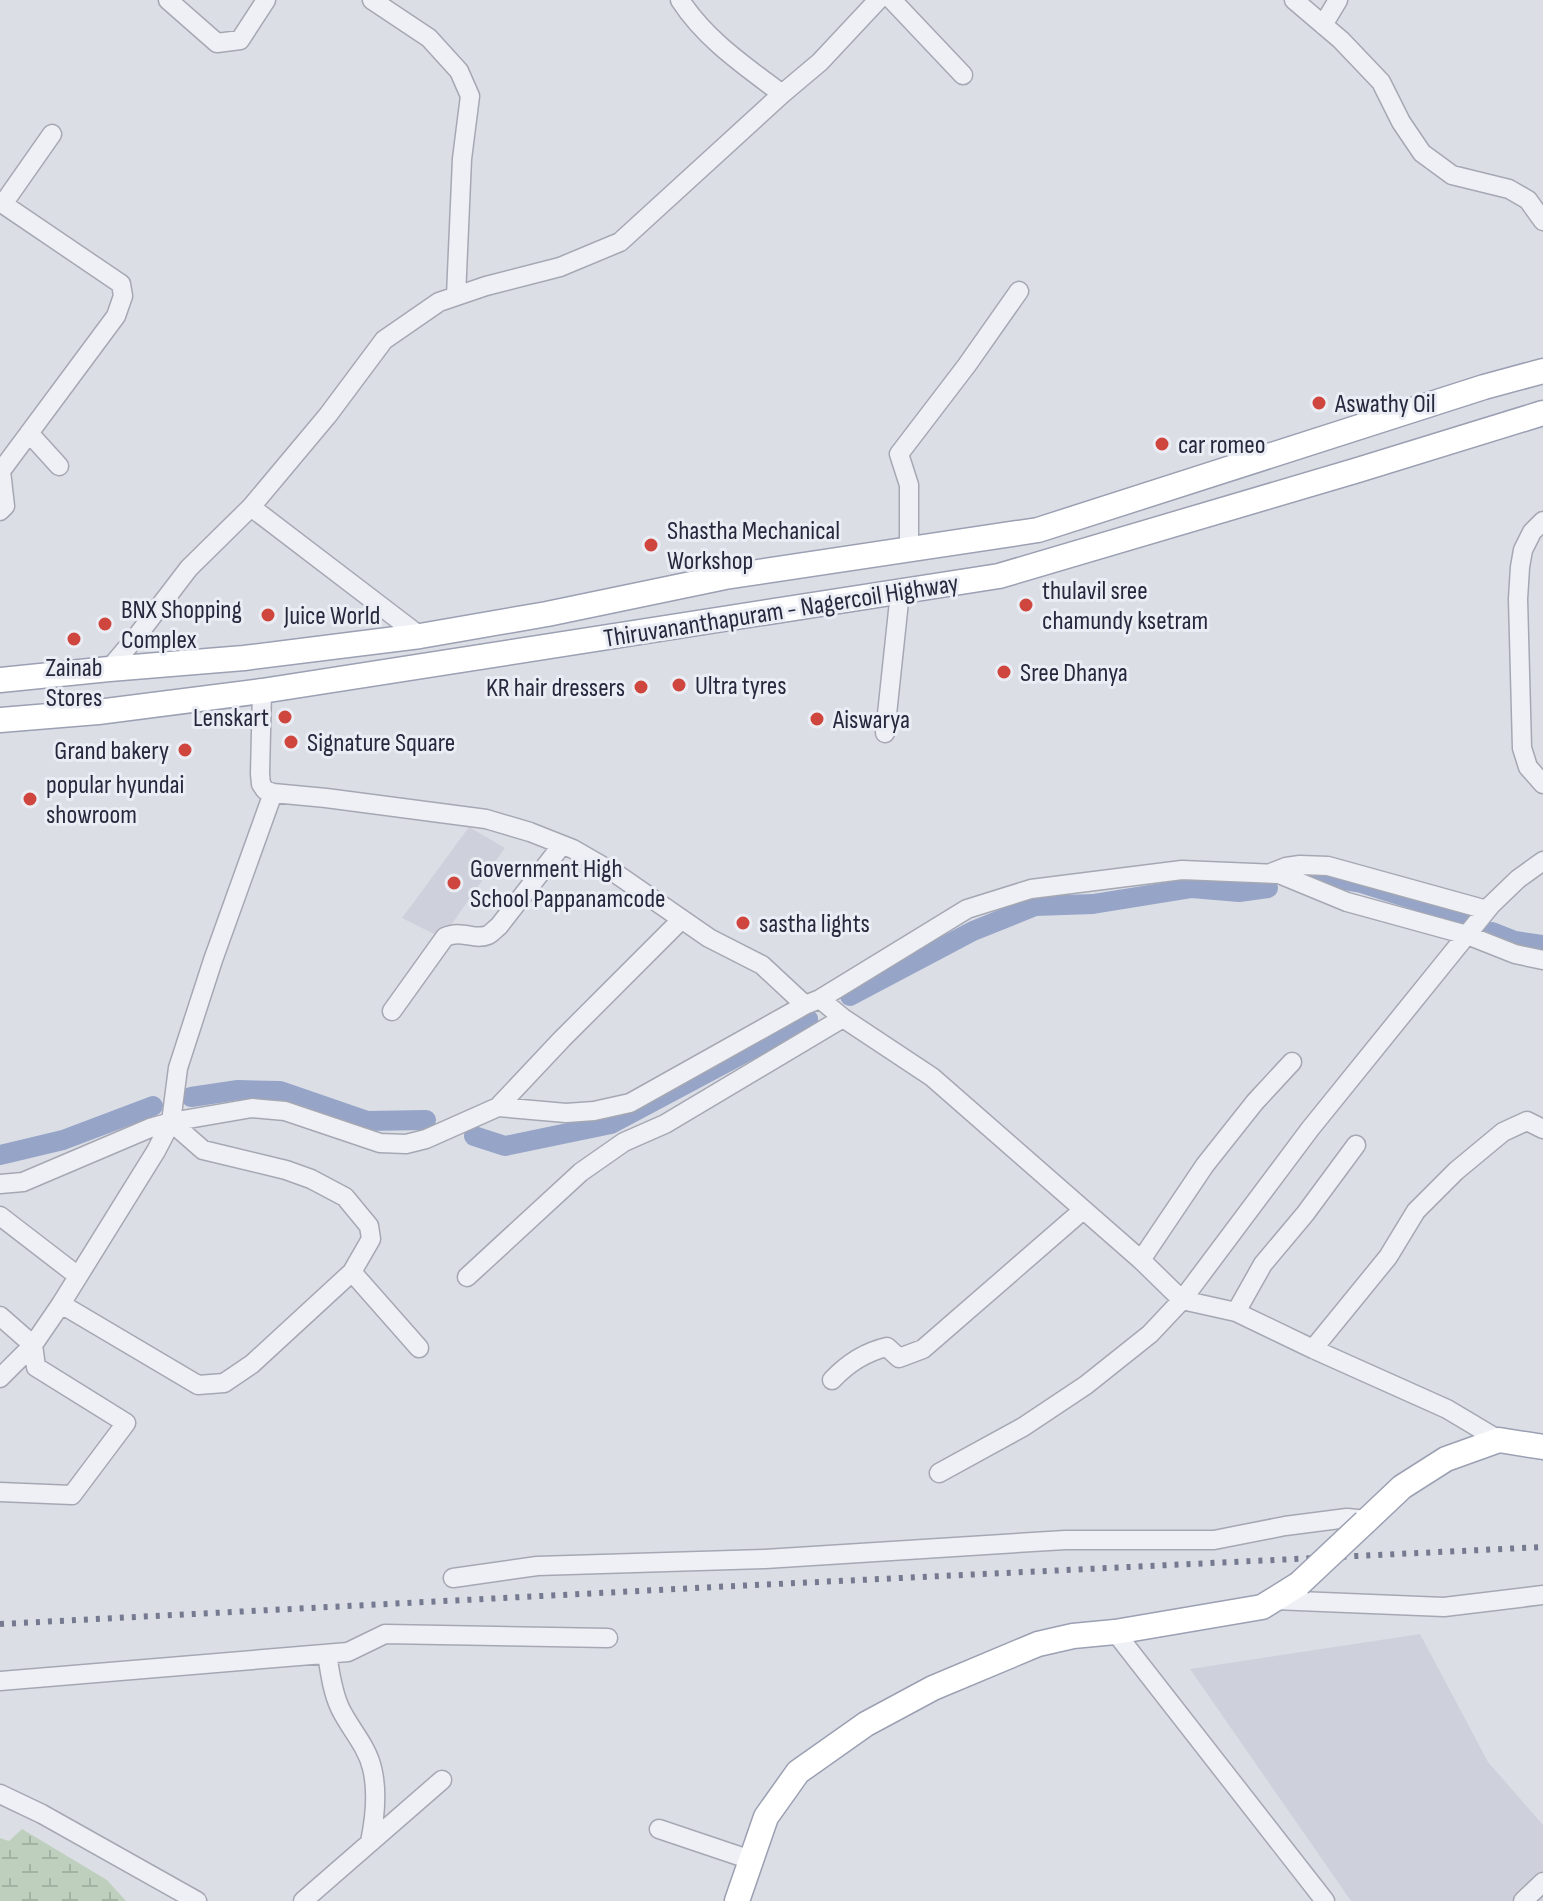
<svg xmlns="http://www.w3.org/2000/svg" width="1543" height="1901" font-family="'Sofia Sans Condensed',sans-serif">
  <style>
    .built { fill: #ced0db }
    .wetland { fill: url(#wetland-marsh) }
    .lines { fill: none; stroke-linecap: round; stroke-linejoin: round }
    .canal { stroke: #96a4c7; stroke-width: 20 }
    .minor-casing { stroke: #a5a8b3; stroke-width: 21 }
    .major-casing { stroke: #9ba0b2; stroke-width: 27 }
    .minor { stroke: #eff0f5; stroke-width: 18 }
    .major { stroke: #fff; stroke-width: 24 }
    .rail { stroke: #757a90; stroke-width: 6; stroke-dasharray: 4 8; stroke-linecap: butt }
    .major-bridge-casing { stroke: #9ba0b2; stroke-width: 27; stroke-linecap: butt }
    .major-bridge { stroke: #fff; stroke-width: 24 }
    .poi-dot { fill: #cf463e; stroke: #ebedf4; stroke-width: 3 }
    .labels { text-anchor: middle; stroke-width: 6; stroke-linejoin: round; paint-order: stroke }
    .poi-label { font-size: 26px; fill: #26293d; stroke: #ebedf4; text-anchor: start }
    .street-label { font-size: 26px; fill: #26293d; stroke: #ebedf4 }
  </style>
  <defs>
    <pattern id="wetland-marsh" width="20" height="14" patternUnits="userSpaceOnUse" patternTransform="scale(2)"><rect width="20" height="14" fill="#bed0bd"/><path d="M1 5h8M5 5V1M11 12h8M15 12V8" fill="none" stroke="#a3b3a3"/></pattern>
  </defs>
  <rect width="100%" height="100%" fill="#dcdee6"/>
  <path class="built" d="M 469,827 L 505,848 L 442,938 L 402,918 Z
    M 1420,1634 L 1488,1762 L 1543,1825 L 1543,1901 L 1351,1901 L 1190,1669 Z"/>
  <path class="wetland" d="M 22,1829 L 107,1880 L 126,1901 L 0,1901 L 0,1838 L 9,1841 Z"/>
  <g class="lines">
    <path class="canal" d="M 1306,873 L 1361,883 L 1463,915
      M 1492,932 L 1515,941 L 1543,945
      M 850,996 L 973,931 L 1035,906 L 1093,904 L 1192,888 L 1239,892 L 1268,888
      M 191,1097 L 238,1090 L 280,1091 L 367,1121 L 426,1120
      M 474,1136 L 505,1146 L 611,1124 L 808,1019
      M 0,1155 L 63,1140 L 153,1106"/>
    <g class="minor-casing">
      <path id="minor" d="M 168,0 L 217,43 L 240,40 L 266,0
        M 372,0 L 429,38 L 459,71 L 470,96 L 462,159 L 456,296
        M 680,0 C 706,40 745,66 782,94 L 820,62 L 878,0
        M 892,0 L 963,75
        M 1294,0 L 1341,40 L 1381,82 L 1401,122 L 1422,153 L 1452,175 L 1509,189 L 1528,200 L 1543,221
        M 1323,25 L 1338,0
        M 29,433 L 59,466
        M 251,507 L 420,636
        M 0,511 L 5,506 L 1,471 L 116,316 L 123,296 L 121,284 L 3,204 L 52,134
        M 1543,521 L 1532,532 L 1523,550 L 1520,567 L 1518,599 L 1522,748 L 1528,767 L 1543,784
        M 909,549 L 909,485 L 899,454 L 967,365 L 1019,291
        M 109,669 L 137,636 L 189,568 L 251,507 L 328,415 L 384,340 L 439,302 L 486,286 L 560,267 L 620,242 L 782,94
        M 262,691 L 260,774 L 261,784 L 265,790 L 273,793 L 326,798 L 486,819 L 530,832 L 573,849 L 618,875 L 709,938 L 762,965 L 805,1005 L 820,999 L 843,1018 L 932,1077 L 1141,1260 L 1182,1300 L 1236,1312 L 1313,1349 L 1447,1409 L 1499,1440
        M 885,733 L 900,592
        M 1273,872 L 1286,867 L 1300,865 L 1328,866 L 1487,910
        M 820,999 L 967,909 L 1031,889 L 1182,870 L 1279,874 L 1347,902 L 1467,935 L 1515,954 L 1543,960
        M 392,1011 L 445,937 C 462,929 474,941 488,935 C 492,933 495,929 499,926 L 562,845
        M 498,1107 L 562,1039 L 681,920
        M 0,1184 L 23,1182 L 150,1128 L 171,1122 L 252,1108 L 285,1111 L 380,1143 L 406,1144 L 426,1139 L 498,1107 L 566,1113 L 594,1111 L 630,1103 L 805,1005
        M 0,1216 L 78,1276
        M 1141,1260 L 1205,1165 L 1255,1102 L 1292,1062
        M 352,1272 L 419,1348
        M 467,1277 L 581,1172 L 624,1142 L 665,1124 L 843,1018
        M 61,1304 L 198,1385 L 224,1383 L 252,1364 L 352,1272 L 371,1239 L 369,1226 L 345,1197 L 311,1179 L 286,1170 L 203,1150 L 171,1122
        M 1236,1312 L 1263,1264 L 1305,1214 L 1356,1145
        M 0,1316 L 33,1345 L 36,1367 L 126,1423 L 72,1495 L 0,1492
        M 1313,1349 L 1388,1257 L 1416,1211 L 1456,1171 L 1503,1132 L 1527,1121 L 1543,1129
        M 0,1378 L 33,1345 L 61,1304 L 156,1151 L 171,1122 L 178,1068 L 213,960 L 273,793
        M 832,1380 C 848,1363 865,1352 887,1347 L 899,1358 L 923,1349 L 1083,1210
        M 939,1473 L 1023,1427 L 1086,1385 L 1150,1334 L 1182,1300 L 1310,1129 L 1491,905 L 1518,879 L 1543,861
        M 453,1578 L 537,1566 L 765,1559 L 1065,1540 L 1214,1540 L 1285,1526 L 1347,1518 L 1368,1520
        M 1274,1600 L 1444,1607 L 1543,1595
        M 1115,1632 L 1325,1901
        M 327,1654 C 330,1672 332,1691 340,1708 C 350,1729 367,1746 372,1768 C 378,1792 375,1818 370,1842
        M 0,1681 L 348,1652 L 385,1634 L 608,1638
        M 0,1794 L 42,1814 L 197,1901
        M 659,1829 L 751,1860
        M 303,1901 L 442,1780
        M 1523,1901 L 1543,1882"/>
    </g>
    <g class="major-casing">
      <path id="major" d="M 0,680 L 109,669 L 244,658 L 420,636 L 547,614 L 725,577 L 1038,530 L 1484,387 L 1543,371
        M 0,720 L 98,712 L 262,691 L 999,576 L 1358,470 L 1543,413
        M 1365,1522 L 1402,1487 L 1446,1459 L 1499,1440 L 1543,1447
        M 737,1901 L 766,1817 L 798,1772 L 866,1724 L 933,1688 L 1038,1644 L 1073,1636 L 1115,1632 L 1262,1607 L 1299,1584"/>
    </g>
    <use href="#minor" class="minor"/>
    <use href="#major" class="major"/>
    <path class="rail" d="M 0,1624 L 735,1586 L 1543,1547"/>
    <g class="major-bridge-casing">
      <path id="major-bridge" d="M 1299,1584 L 1365,1522"/>
    </g>
    <use href="#major-bridge" class="major-bridge"/>
  </g>
  <g class="poi-dot">
    <circle cx="1319" cy="403" r="8"/>
    <circle cx="1162" cy="444" r="8"/>
    <circle cx="651" cy="545" r="8"/>
    <circle cx="1026" cy="605" r="8"/>
    <circle cx="268" cy="615" r="8"/>
    <circle cx="105" cy="624" r="8"/>
    <circle cx="74" cy="639" r="8"/>
    <circle cx="1004" cy="672" r="8"/>
    <circle cx="679" cy="685" r="8"/>
    <circle cx="641" cy="687" r="8"/>
    <circle cx="285" cy="717" r="8"/>
    <circle cx="817" cy="719" r="8"/>
    <circle cx="291" cy="742" r="8"/>
    <circle cx="185" cy="750" r="8"/>
    <circle cx="30" cy="799" r="8"/>
    <circle cx="454" cy="883" r="8"/>
    <circle cx="743" cy="923" r="8"/>
  </g>
  <g class="labels">
    <g class="poi-label">
      <text x="1335" y="412">Aswathy Oil</text>
      <text x="1178" y="453">car romeo</text>
      <text x="667" y="539">Shastha Mechanical<tspan x="667" dy="30">Workshop</tspan></text>
      <text x="1042" y="599">thulavil sree<tspan x="1042" dy="30">chamundy ksetram</tspan></text>
      <text x="121" y="618">BNX Shopping<tspan x="121" dy="30">Complex</tspan></text>
      <text x="284" y="624">Juice World</text>
      <text x="74" y="676" text-anchor="middle">Zainab<tspan x="74" dy="30">Stores</tspan></text>
      <text x="1020" y="681">Sree Dhanya</text>
      <text x="695" y="694">Ultra tyres</text>
      <text x="625" y="696" text-anchor="end">KR hair dressers</text>
      <text x="269" y="726" text-anchor="end">Lenskart</text>
      <text x="833" y="728">Aiswarya</text>
      <text x="307" y="751">Signature Square</text>
      <text x="169" y="759" text-anchor="end">Grand bakery</text>
      <text x="46" y="793">popular hyundai<tspan x="46" dy="30">showroom</tspan></text>
      <text x="470" y="877">Government High<tspan x="470" dy="30">School Pappanamcode</tspan></text>
      <text x="759" y="932">sastha lights</text>
    </g>
    <g class="street-label">
      <text transform="translate(781 610) rotate(-9)" y="9">Thiruvananthapuram - Nagercoil Highway</text>
    </g>
  </g>
</svg>
